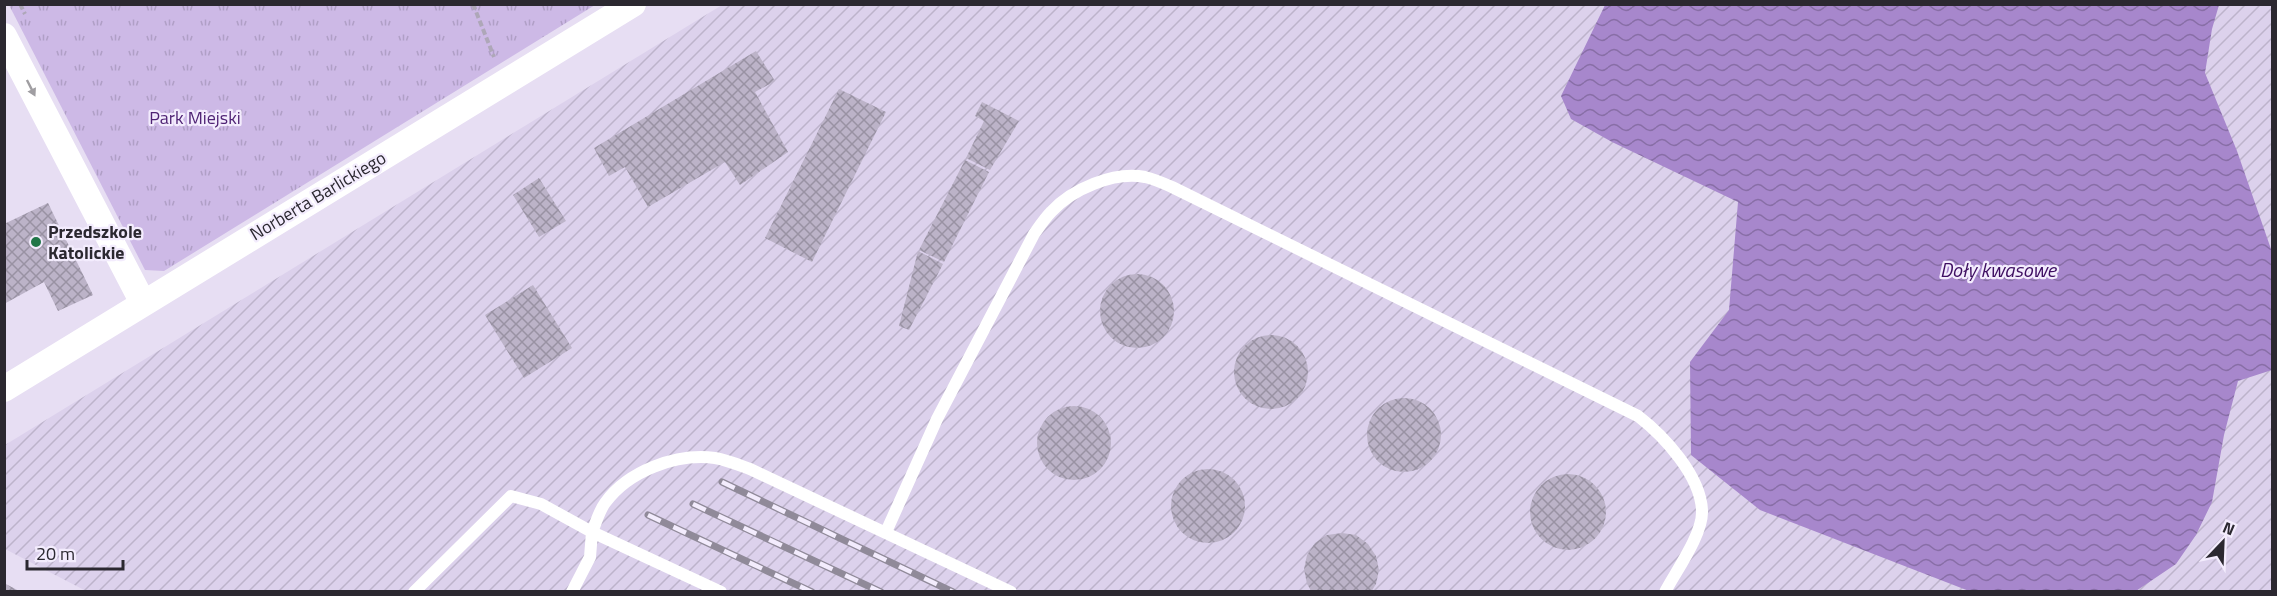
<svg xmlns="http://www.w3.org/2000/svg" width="2277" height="596" font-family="'Titillium Web',sans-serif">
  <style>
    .industrial { fill: url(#industrial-furrows) }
    .park { fill: url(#park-tufts) }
    .water { fill: url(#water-waves) }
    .building { fill: url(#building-cross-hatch) }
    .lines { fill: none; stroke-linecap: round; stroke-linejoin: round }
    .path { stroke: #aea7b8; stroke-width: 4; stroke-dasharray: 6 3; stroke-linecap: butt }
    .service { stroke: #fff; stroke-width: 12 }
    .minor { stroke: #fff; stroke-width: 26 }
    .rail-casing { stroke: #908a99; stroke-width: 7 }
    .rail { stroke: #f3ecfd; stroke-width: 4.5; stroke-dasharray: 14; stroke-linecap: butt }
    .oneway { fill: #a09ea2 }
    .poi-dot { fill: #217648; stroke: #f3ecfd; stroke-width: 2 }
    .labels { text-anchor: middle; stroke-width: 4.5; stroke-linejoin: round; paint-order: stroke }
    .park-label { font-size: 18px; fill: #502475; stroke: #f3ecfd }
    .street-label { font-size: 18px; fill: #2b2830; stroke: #f3ecfd }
    .poi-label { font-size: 18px; font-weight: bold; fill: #2b2830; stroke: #f3ecfd; text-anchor: start }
    .water-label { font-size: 20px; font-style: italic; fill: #3e0e61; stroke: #f3ecfd }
  </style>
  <defs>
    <pattern id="industrial-furrows" width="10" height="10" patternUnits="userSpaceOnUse" patternTransform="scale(1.5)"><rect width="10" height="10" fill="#dcd1ec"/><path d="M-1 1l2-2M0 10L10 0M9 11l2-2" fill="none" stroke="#bdb3cb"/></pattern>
    <pattern id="park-tufts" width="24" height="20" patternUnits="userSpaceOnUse" patternTransform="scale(1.5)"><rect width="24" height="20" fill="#cdb9e6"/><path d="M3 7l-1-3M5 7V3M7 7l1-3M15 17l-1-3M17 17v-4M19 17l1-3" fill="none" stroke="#b09fc6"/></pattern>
    <pattern id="water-waves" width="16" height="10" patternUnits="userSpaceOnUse" patternTransform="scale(1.5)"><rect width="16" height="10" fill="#a787cc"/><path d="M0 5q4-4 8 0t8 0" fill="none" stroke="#886ea6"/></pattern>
    <pattern id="building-cross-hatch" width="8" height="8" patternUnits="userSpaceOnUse" patternTransform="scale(1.5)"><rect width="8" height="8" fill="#bcb3c8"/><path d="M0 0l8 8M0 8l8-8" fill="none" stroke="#9992a3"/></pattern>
  </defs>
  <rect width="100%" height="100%" fill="#e7def3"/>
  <path class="industrial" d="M 722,5 L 2272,5 L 2272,591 L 88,592 L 5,549 L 5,445 Z"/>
  <path class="park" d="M 9,5 L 595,5 L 164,271 L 145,270 Z"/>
  <path class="water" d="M 1605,5 L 2219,5 L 2212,29 L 2205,73 L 2237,151 L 2272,252 L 2271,324 L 2272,370 L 2238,381 L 2224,435 L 2212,502 L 2196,535 L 2176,564 L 2136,591 L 1969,591 L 1760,510 L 1691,455 L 1690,362 L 1729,310 L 1738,202 L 1612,142 L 1571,119 L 1561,96 Z"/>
  <path class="building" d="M 756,51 L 775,81 L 755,92 L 788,152 L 740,185 L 725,162 L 648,207 L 625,167 L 609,176 L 594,148 Z
    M 839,89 L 886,112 L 812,262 L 765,238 Z
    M 982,102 L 1019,121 L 990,170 L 966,158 L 984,121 L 975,116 Z
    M 965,160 L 989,172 L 944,262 L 919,250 Z
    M 539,178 L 566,221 L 539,237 L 513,195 Z
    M 48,203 L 93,295 L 58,311 L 44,282 L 4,304 L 4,224 Z
    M 918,251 L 943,264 L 909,330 L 899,326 Z
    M1100 311a37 37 0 1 1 74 0a37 37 0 1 1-74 0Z
    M 533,285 L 572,348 L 524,378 L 485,315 Z
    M1234 372a37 37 0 1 1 74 0a37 37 0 1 1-74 0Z
    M1367 435a37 37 0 1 1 74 0a37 37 0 1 1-74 0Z
    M1037 443a37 37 0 1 1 74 0a37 37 0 1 1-74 0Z
    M1171 506a37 37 0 1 1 74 0a37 37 0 1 1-74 0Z
    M1530 512a38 38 0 1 1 76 0a38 38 0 1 1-76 0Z
    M 1342,533 L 1356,535 L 1368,544 L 1376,556 L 1379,570 L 1376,584 L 1371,592 L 1312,592 L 1307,584 L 1304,569 L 1307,555 L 1315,543 L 1327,535 Z
    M 4,583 L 21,592 L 4,592 Z"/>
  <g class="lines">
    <path class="path" d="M 20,4 L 25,14
      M 473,4 L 494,57"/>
    <path class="service" d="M 886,532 L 937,419 L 1034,234 C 1039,227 1045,218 1051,212 C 1072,189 1114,171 1145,177 C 1154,179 1163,183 1172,187 L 1638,416 C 1664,436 1701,476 1702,511 C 1703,534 1676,571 1665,592
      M 414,592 L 511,496 L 541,504 L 592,532 L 590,557 L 572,592
      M 721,592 L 592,532 C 596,523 599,511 605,503 C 628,471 676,453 715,458 C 727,460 739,465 750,469 L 1011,592"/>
    <path class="minor" d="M 4,36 L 143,303
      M 4,389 L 633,4"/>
    <g class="rail-casing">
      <path id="rail" d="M 722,482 L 953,592
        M 693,504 L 881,592
        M 648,515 L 812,592"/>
    </g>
    <use href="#rail" class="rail"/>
  </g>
  <defs><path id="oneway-solid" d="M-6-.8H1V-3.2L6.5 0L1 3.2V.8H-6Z" transform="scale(1.5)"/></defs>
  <use class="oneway" href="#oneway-solid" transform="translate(31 88) rotate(63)"/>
  <circle class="poi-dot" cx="36" cy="242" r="6"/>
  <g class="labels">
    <g class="park-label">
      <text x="195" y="124">Park Miejski</text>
    </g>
    <g class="street-label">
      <text transform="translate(318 196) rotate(-31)" y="6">Norberta Barlickiego</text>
    </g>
    <g class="poi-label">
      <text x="48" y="238">Przedszkole<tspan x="48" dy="21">Katolickie</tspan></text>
    </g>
    <g class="water-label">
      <text x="1998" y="277">Doły kwasowe</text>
    </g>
  </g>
  <rect width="2277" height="596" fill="none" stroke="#2b2830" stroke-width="12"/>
  <g transform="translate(2223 542) rotate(23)" stroke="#f3ecfd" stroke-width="4.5" paint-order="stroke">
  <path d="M0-4.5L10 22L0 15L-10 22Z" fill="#2b2830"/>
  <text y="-9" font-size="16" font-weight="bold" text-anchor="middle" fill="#2b2830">N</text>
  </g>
  <path d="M27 560v9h96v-9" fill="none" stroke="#2b2830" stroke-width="3"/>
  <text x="36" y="560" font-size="18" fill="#2b2830" stroke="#f3ecfd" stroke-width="4.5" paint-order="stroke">20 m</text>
</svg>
